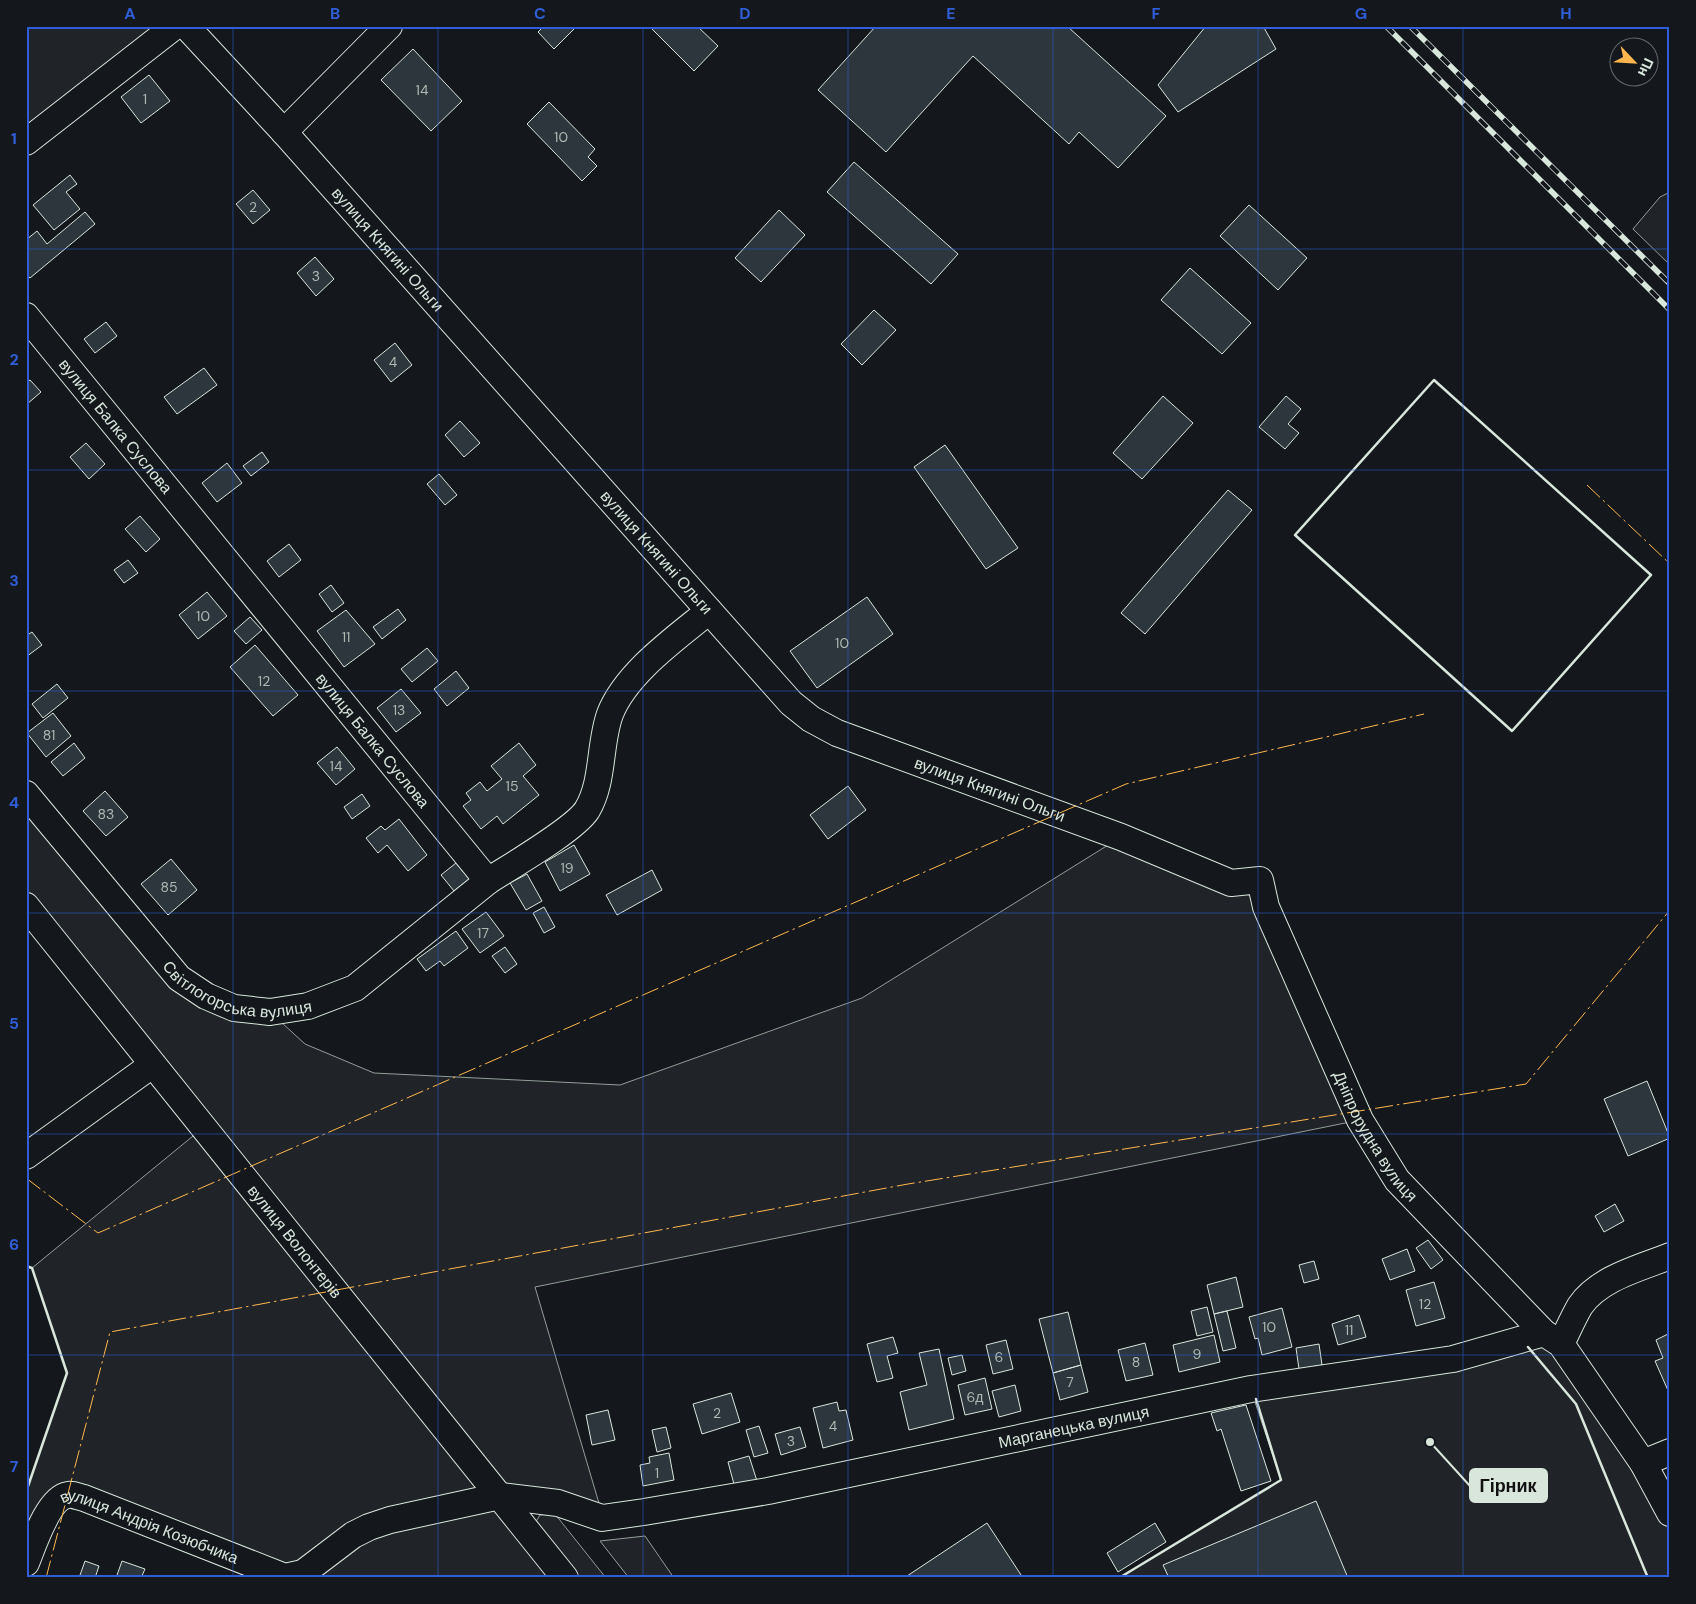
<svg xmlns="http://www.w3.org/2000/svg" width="1696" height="1604" font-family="'DM Sans',sans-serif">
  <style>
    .green { fill: #202428; stroke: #939e99 }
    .building { fill: #2c363c; stroke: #d8e6dc }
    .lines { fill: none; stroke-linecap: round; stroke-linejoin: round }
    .minor-casing { stroke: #d8e6dc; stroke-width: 28 }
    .minor { stroke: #14181c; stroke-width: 26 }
    .rail-casing { stroke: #d8e6dc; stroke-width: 5.5 }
    .rail { stroke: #14181c; stroke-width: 4; stroke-dasharray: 11; stroke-linecap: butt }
    .wall { stroke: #d8e6dc; stroke-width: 2.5 }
    .power { stroke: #ffb74d; stroke-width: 1; stroke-dasharray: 18 4 2.5 4; stroke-linecap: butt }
    .grid { fill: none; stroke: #305dd8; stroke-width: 1; stroke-opacity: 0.55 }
    .labels { text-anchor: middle; stroke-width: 4; stroke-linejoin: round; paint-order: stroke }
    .number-label { font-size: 14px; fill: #adbab4 }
    .street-label { font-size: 16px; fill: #d8e6dc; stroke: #14181c }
    .leader { fill: none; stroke: #d8e6dc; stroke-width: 2 }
    .callout-dot { fill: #d8e6dc; stroke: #14181c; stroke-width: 2 }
    .callout { fill: #d8e6dc; stroke: #d8e6dc; stroke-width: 2 }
    .callout-label { font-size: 18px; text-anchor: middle; font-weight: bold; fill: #111 }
    .neatline { fill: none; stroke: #305dd8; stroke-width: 2 }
    .grid-label { font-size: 16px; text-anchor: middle; font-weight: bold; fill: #305dd8 }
  </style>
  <rect width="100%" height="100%" fill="#14181c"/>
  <path class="green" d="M 26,26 L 175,26 L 26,142 Z
    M 1670,192 L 1670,265 L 1633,229 L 1660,197 Z
    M 26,794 L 179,978 L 270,1012 L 305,1044 L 374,1073 L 620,1085 L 862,998 L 1121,837 L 1260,880 L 1360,1120 L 535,1287 L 601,1510 L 501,1496 L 565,1578 L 286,1578 L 69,1494 L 26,1563 L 26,1492 L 67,1373 L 32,1268 L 204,1127 L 26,906 Z
    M 1542,1343 L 1563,1357 L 1637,1465 L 1670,1528 L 1670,1578 L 1119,1578 L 1281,1480 L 1254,1399 Z
    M 555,1514 L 606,1578 L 572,1578 L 535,1523 L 540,1515 Z
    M 645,1536 L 674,1578 L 629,1578 L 600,1541 Z"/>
  <path class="building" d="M 544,26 L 577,26 L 554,49 L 538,32 Z
    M 649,26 L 697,26 L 718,46 L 694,71 Z
    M 876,26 L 1067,26 L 1166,116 L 1118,168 L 1079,132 L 1069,144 L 973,56 L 886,152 L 818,90 Z
    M 1206,26 L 1263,26 L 1276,49 L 1178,112 L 1158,85 Z
    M 413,49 L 462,101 L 431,131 L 381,80 Z
    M 149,75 L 170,101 L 141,123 L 121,97 Z
    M 549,102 L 595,149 L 588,157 L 597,166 L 582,181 L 527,124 Z
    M 854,162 L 958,254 L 931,284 L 827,192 Z
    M 70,175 L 77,184 L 66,192 L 80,209 L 54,230 L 33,205 Z
    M 253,190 L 270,210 L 253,224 L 236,204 Z
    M 1249,205 L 1307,258 L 1278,290 L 1220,236 Z
    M 779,210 L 805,235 L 761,282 L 735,258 Z
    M 85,212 L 95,224 L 30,278 L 26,274 L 26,240 L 37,231 L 47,244 Z
    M 315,257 L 334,279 L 316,296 L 297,273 Z
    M 1190,268 L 1251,323 L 1222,354 L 1161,300 Z
    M 874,310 L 896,330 L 862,365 L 841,344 Z
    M 106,322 L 117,336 L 95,353 L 84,339 Z
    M 395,343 L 412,365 L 391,382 L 374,360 Z
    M 204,368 L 217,385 L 177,414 L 164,397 Z
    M 30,380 L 41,392 L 26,405 L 26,383 Z
    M 1163,396 L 1193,423 L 1142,479 L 1113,453 Z
    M 1286,396 L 1301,409 L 1288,424 L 1299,433 L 1285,449 L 1259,427 Z
    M 460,421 L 480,443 L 464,457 L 445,435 Z
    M 86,443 L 105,464 L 89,479 L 70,457 Z
    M 945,445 L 1018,548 L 986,569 L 914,467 Z
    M 262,452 L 269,462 L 251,476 L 243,466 Z
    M 227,463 L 242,483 L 217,502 L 202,483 Z
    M 439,474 L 457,495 L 445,505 L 427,484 Z
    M 1228,490 L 1252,510 L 1145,634 L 1121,613 Z
    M 140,516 L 160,539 L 146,552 L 125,529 Z
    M 289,544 L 301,560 L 279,577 L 267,561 Z
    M 128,560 L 138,573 L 124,583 L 114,570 Z
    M 331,585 L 344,603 L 332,612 L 319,594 Z
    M 207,592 L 227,616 L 198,639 L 179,615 Z
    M 867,597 L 893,634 L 817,688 L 790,651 Z
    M 398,609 L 406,620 L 382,639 L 373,627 Z
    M 346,610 L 375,644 L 344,667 L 317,631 Z
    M 250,617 L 262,630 L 246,644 L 234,631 Z
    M 32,632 L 42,645 L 26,657 L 26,636 Z
    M 255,645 L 298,695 L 273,716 L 230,667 Z
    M 427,648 L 438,661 L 412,682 L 401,669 Z
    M 456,671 L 469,688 L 447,706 L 434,689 Z
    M 57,684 L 68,698 L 43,718 L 32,704 Z
    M 401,689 L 421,713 L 396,732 L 377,708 Z
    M 53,713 L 71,736 L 46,757 L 27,733 Z
    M 74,743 L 85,758 L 63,776 L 51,762 Z
    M 519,743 L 536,765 L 523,776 L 539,795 L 503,824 L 497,816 L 481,829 L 463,806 L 471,800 L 466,793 L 480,782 L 487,791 L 502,779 L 491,766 Z
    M 337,747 L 355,769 L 336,785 L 317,763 Z
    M 848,786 L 866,810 L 828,839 L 810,815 Z
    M 105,791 L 128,817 L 106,836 L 83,811 Z
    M 362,794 L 370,806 L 352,819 L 344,807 Z
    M 399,819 L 427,855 L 408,871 L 387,845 L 378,853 L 366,838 L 381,826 L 385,830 Z
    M 574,845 L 590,874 L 560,891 L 545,862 Z
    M 171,859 L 197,890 L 168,915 L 141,884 Z
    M 456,863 L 469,879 L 454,891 L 441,875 Z
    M 652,870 L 662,890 L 617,915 L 606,895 Z
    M 527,874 L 542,901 L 526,910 L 510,883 Z
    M 544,907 L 555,927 L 544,933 L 533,913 Z
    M 486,912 L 504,936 L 480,953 L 462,929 Z
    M 456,931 L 468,948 L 444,966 L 440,961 L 426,971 L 417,959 Z
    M 505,947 L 517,964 L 505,973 L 492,956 Z
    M 1647,1081 L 1670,1138 L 1628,1156 L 1604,1099 Z
    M 1615,1204 L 1624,1221 L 1604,1232 L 1595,1216 Z
    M 1428,1240 L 1443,1260 L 1431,1269 L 1416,1248 Z
    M 1407,1249 L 1415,1271 L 1390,1280 L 1382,1259 Z
    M 1314,1261 L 1319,1279 L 1304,1283 L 1299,1265 Z
    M 1236,1277 L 1243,1307 L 1214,1314 L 1207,1285 Z
    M 1434,1282 L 1445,1318 L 1416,1326 L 1406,1290 Z
    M 1207,1307 L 1213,1332 L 1197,1336 L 1191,1311 Z
    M 1282,1308 L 1292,1347 L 1262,1355 L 1258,1338 L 1255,1339 L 1249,1317 Z
    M 1227,1311 L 1236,1348 L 1223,1351 L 1214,1314 Z
    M 1068,1312 L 1081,1365 L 1053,1373 L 1039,1319 Z
    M 1359,1315 L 1366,1337 L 1338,1345 L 1332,1324 Z
    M 1670,1333 L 1670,1395 L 1655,1361 L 1663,1358 L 1656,1340 Z
    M 1214,1335 L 1220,1362 L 1179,1372 L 1173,1345 Z
    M 893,1337 L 898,1353 L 887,1356 L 893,1378 L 877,1382 L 867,1344 Z
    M 1006,1340 L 1013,1369 L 993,1374 L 986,1345 Z
    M 1145,1343 L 1153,1375 L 1126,1381 L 1118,1350 Z
    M 1319,1344 L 1322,1365 L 1299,1369 L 1296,1348 Z
    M 939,1349 L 954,1419 L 909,1430 L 900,1392 L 927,1385 L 919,1353 Z
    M 962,1355 L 966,1371 L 952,1375 L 948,1358 Z
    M 1081,1365 L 1088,1392 L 1060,1400 L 1053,1373 Z
    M 985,1378 L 992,1409 L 965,1415 L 958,1385 Z
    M 1015,1385 L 1021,1411 L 999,1417 L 992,1391 Z
    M 731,1393 L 740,1422 L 702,1434 L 693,1404 Z
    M 837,1402 L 839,1411 L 846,1410 L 853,1440 L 823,1448 L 813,1408 Z
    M 1246,1405 L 1271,1481 L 1241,1491 L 1221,1429 L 1217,1431 L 1211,1413 Z
    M 608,1410 L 615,1440 L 592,1445 L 586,1415 Z
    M 759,1426 L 768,1453 L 754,1457 L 746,1430 Z
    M 666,1427 L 671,1448 L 657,1452 L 652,1430 Z
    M 800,1427 L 806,1447 L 781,1455 L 775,1434 Z
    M 669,1453 L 674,1480 L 643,1486 L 640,1465 L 650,1463 L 649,1457 Z
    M 749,1456 L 757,1481 L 735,1488 L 728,1462 Z
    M 1316,1501 L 1348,1578 L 1169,1578 L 1163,1565 Z
    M 987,1523 L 1023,1578 L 904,1578 Z
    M 1155,1523 L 1166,1542 L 1118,1572 L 1107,1553 Z
    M 85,1561 L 99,1566 L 95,1578 L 79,1578 Z
    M 122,1561 L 145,1569 L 141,1578 L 116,1578 Z"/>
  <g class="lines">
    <g class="minor-casing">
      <g id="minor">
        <path id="s1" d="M 186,26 L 284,132 L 791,703 L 811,719 L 837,733 L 1121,837 L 1231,883 L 1260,880 L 1266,907 L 1360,1120 L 1397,1180 L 1544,1333 L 1561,1344 L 1643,1463 L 1670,1513"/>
        <path d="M 284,132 L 389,26"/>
        <path d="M 26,142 L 175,26"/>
        <path id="s2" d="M 26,316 L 488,881 C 511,866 574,830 587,810 C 604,782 599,744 610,714 C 626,673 676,638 709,611"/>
        <path id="s3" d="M 26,794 L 179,978 L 206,996 L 234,1008 L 270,1012 L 308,1006 L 355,988 L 488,881"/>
        <path id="s4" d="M 26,906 L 565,1578"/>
        <path d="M 26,1156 L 152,1065"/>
        <path d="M 1561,1344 C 1567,1332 1573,1318 1580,1306 C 1599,1278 1640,1268 1670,1256"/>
        <path d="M 1643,1463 L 1670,1452"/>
        <path id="s5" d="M 26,1563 C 33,1546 48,1498 68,1495 C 73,1494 79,1497 84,1498 L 285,1577 L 303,1573 L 353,1535 L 369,1527 L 390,1520 L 500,1496 L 558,1503 L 602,1518 L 644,1512 L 768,1491 L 1251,1389 L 1453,1359 L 1544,1333"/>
      </g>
    </g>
    <use href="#minor" class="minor"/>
    <g class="rail-casing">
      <path id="rail" d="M 1386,26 L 1670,310
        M 1410,26 L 1670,284"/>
    </g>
    <use href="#rail" class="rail"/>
    <path class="wall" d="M 1434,380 L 1651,575 L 1512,731 L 1295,535 Z
      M 26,1266 L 32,1268 L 67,1373 L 26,1492
      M 1528,1347 L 1576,1404 L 1648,1578
      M 1119,1578 L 1281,1480 L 1256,1399"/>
    <path class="power" d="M 1587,485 L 1670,564
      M 26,1178 L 98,1233 L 1126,784 L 1424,714
      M 46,1578 L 110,1332 L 908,1184 L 1526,1084 L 1670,910"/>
  </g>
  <path class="grid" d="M 233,26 L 233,1578M 438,26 L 438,1578M 643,26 L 643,1578M 848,26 L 848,1578M 1053,26 L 1053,1578M 1258,26 L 1258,1578M 1463,26 L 1463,1578M 26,249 L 1670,249M 26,470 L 1670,470M 26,691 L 1670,691M 26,913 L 1670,913M 26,1134 L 1670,1134M 26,1355 L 1670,1355"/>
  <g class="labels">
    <g class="number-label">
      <text x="422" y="95">14</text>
      <text x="145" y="104">1</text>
      <text x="561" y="142">10</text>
      <text x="253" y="212">2</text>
      <text x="316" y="281">3</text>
      <text x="393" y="367">4</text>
      <text x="203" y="621">10</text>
      <text x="346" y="642">11</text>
      <text x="842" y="648">10</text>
      <text x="264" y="686">12</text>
      <text x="399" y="715">13</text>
      <text x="49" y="740">81</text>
      <text x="336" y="771">14</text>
      <text x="512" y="791">15</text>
      <text x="106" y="819">83</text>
      <text x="567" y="873">19</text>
      <text x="169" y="892">85</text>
      <text x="483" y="938">17</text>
      <text x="1425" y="1309">12</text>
      <text x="1269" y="1332">10</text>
      <text x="1349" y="1335">11</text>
      <text x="1197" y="1359">9</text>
      <text x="999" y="1362">6</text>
      <text x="1136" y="1367">8</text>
      <text x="1070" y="1387">7</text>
      <text x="975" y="1402">6д</text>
      <text x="717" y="1418">2</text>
      <text x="833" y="1431">4</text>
      <text x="791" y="1446">3</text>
      <text x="657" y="1478">1</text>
    </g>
    <g class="street-label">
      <text dy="6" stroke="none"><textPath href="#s1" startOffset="301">вулиця Княгині Ольги</textPath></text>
      <text dy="6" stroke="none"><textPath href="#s2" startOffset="142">вулиця Балка Суслова</textPath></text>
      <text dy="6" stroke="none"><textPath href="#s1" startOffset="706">вулиця Княгині Ольги</textPath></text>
      <text dy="6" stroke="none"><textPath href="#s2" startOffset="548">вулиця Балка Суслова</textPath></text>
      <text dy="6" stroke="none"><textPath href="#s1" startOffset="1126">вулиця Княгині Ольги</textPath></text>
      <text dy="6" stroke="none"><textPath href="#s3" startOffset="300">Світлогорська вулиця</textPath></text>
      <text dy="6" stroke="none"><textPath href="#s1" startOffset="1696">Дніпрорудна вулиця</textPath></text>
      <text dy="6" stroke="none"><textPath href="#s4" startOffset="430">вулиця Волонтерів</textPath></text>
      <text dy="6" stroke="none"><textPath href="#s5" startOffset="1134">Марганецька вулиця</textPath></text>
      <text dy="6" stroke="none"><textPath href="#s5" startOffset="169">вулиця Андрія Козюбчика</textPath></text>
    </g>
  </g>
  <path class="leader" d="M1430 1442L1470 1486"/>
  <circle class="callout-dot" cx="1430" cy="1442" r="5"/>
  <rect class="callout" x="1470" y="1469" width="77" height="33" rx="5"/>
  <g class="callout-label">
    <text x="1508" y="1492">Гірник</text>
  </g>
  <rect width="1696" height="1604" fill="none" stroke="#14181c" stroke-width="55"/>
  <g transform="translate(1634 62) rotate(115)"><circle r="24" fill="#14181c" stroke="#626a69"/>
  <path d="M0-4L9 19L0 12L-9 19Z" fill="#ffb74d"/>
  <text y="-8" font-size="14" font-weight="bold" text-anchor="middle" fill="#d8e6dc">Пн</text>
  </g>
  <rect x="28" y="28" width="1640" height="1548" class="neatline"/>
  <g class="grid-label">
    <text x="130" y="19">A</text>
    <text x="335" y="19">B</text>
    <text x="540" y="19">C</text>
    <text x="745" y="19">D</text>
    <text x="951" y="19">E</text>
    <text x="1156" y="19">F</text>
    <text x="1361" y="19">G</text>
    <text x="1566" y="19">H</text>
    <text x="14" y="144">1</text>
    <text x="14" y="365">2</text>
    <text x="14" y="586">3</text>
    <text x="14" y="808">4</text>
    <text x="14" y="1029">5</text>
    <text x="14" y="1250">6</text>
    <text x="14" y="1472">7</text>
  </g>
</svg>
